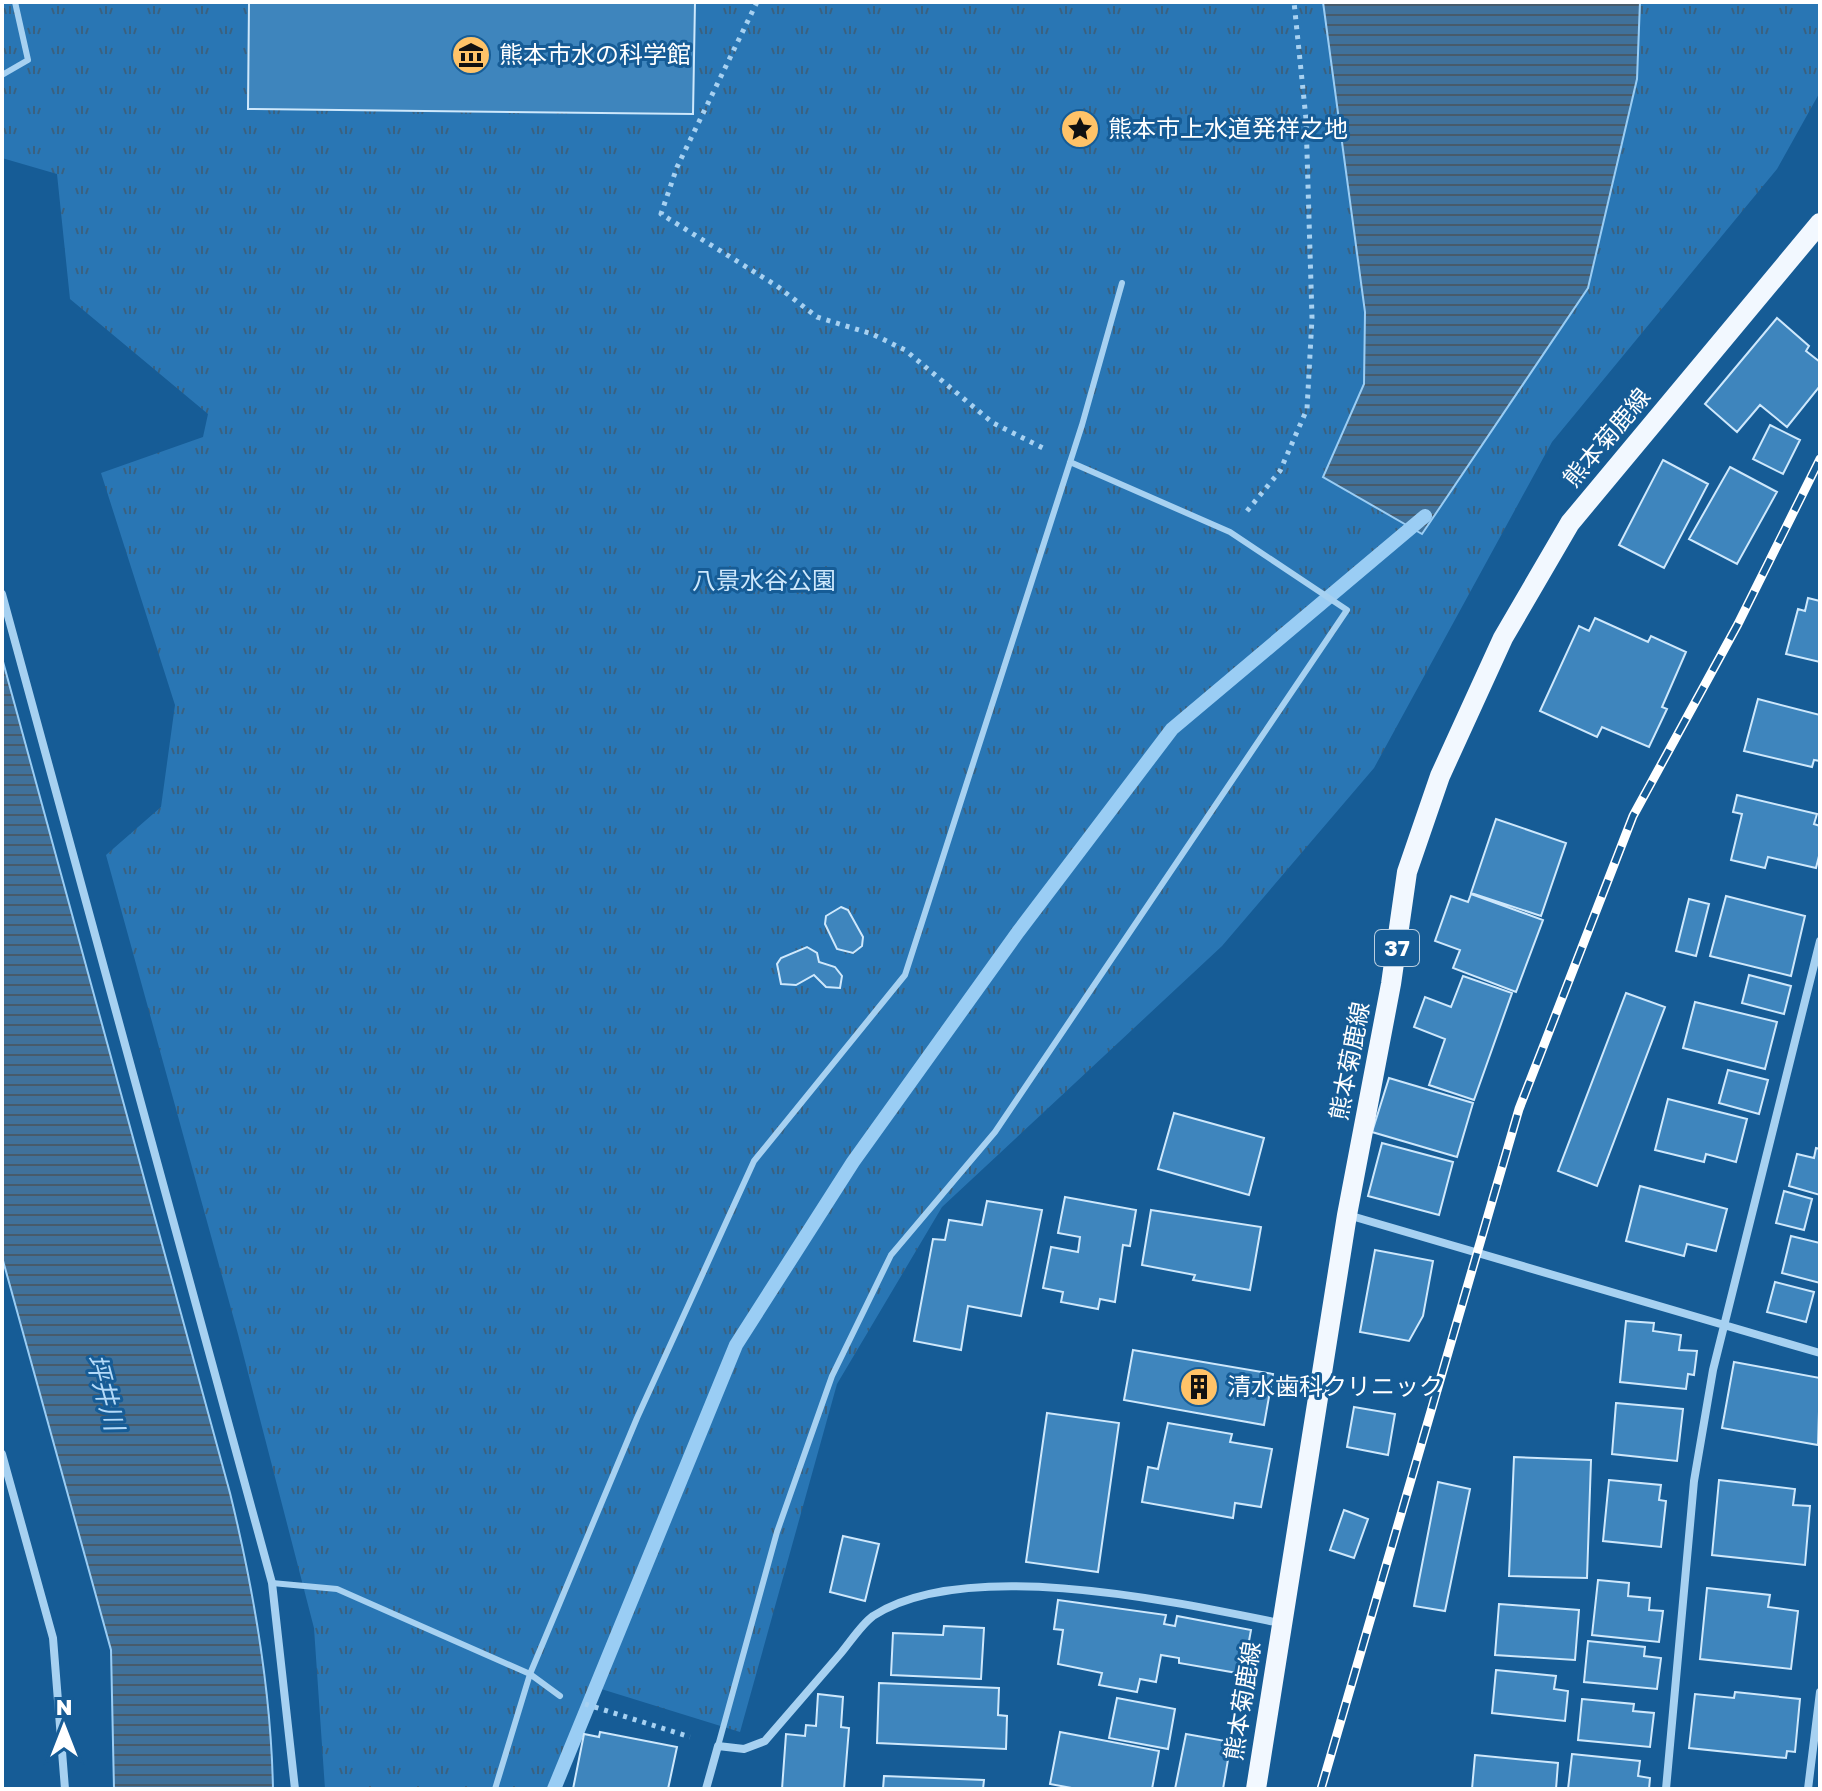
<svg xmlns="http://www.w3.org/2000/svg" width="1822" height="1791" font-family="'Golos Text','Noto Sans JP',sans-serif">
  <style>
    .park { fill: url(#park-tufts) }
    .water { fill: url(#water-rules); stroke: #9acdf4; stroke-width: 2 }
    .lines { fill: none; stroke-linecap: round; stroke-linejoin: round }
    .stream { stroke: #9acdf4; stroke-width: 14 }
    .building { fill: #3e85bd; stroke: #cee8fc; stroke-width: 2 }
    .path { stroke: #a7d1f1; stroke-width: 5; stroke-dasharray: 4 6; stroke-linecap: butt }
    .service { stroke: #a7d1f1; stroke-width: 6 }
    .minor { stroke: #a7d1f1; stroke-width: 8 }
    .primary { stroke: #f2f8ff; stroke-width: 20 }
    .rail-casing { stroke: #fff; stroke-width: 9 }
    .rail { stroke: #165c96; stroke-width: 6; stroke-dasharray: 18; stroke-linecap: butt }
    .labels { text-anchor: middle; stroke-width: 6; stroke-linejoin: round; paint-order: stroke }
    .shield { fill: #165c96; stroke: #b9cee0; stroke-width: 2 }
    .shield-label { font-size: 22px; font-weight: bold; fill: #fff }
    .poi-label { font-size: 24px; fill: #fff; stroke: #165c96; text-anchor: start }
    .street-label { font-size: 24px; fill: #fff; stroke: #165c96 }
    .park-label { font-size: 24px; fill: #cee8fc; stroke: #165c96 }
    .water-label { font-size: 26px; font-style: italic; fill: #b4daf8; stroke: #165c96 }
  </style>
  <defs>
    <pattern id="park-tufts" width="24" height="20" patternUnits="userSpaceOnUse" patternTransform="scale(2)"><rect width="24" height="20" fill="#2976b4"/><path d="M3 7l-1-3M5 7V3M7 7l1-3M15 17l-1-3M17 17v-4M19 17l1-3" fill="none" stroke="#3a6180"/></pattern>
    <pattern id="water-rules" width="6" height="5" patternUnits="userSpaceOnUse" patternTransform="scale(2)"><rect width="6" height="5" fill="#40719a"/><path d="M0 2.5h6" fill="none" stroke="#475b6b"/></pattern>
  </defs>
  <rect width="100%" height="100%" fill="#165c96"/>
  <path class="park" d="M 2,2 L 1820,2 L 1820,92 L 1777,169 L 1552,442 L 1374,768 L 1222,946 L 942,1207 L 837,1384 L 740,1732 L 598,1688 L 557,1789 L 325,1789 L 314,1628 L 238,1334 L 106,855 L 161,807 L 175,705 L 101,473 L 203,437 L 208,414 L 70,299 L 57,174 L 2,158 Z"/>
  <path class="water" d="M 1323,2 L 1640,2 L 1637,79 L 1588,288 L 1422,534 L 1323,477 L 1364,384 L 1365,312 Z
    M 2,658 L 230,1493 C 254,1591 271,1688 273,1789 L 114,1789 L 111,1650 L 2,1257 Z"/>
  <g class="lines">
    <path class="stream" d="M 554,1789 L 736,1345 L 853,1162 L 1018,932 L 1172,729 L 1425,516"/>
  </g>
  <path class="building" d="M 249,2 L 695,2 L 693,114 L 248,109 Z
    M 1777,318 L 1809,346 L 1806,351 L 1820,362 L 1820,386 L 1787,427 L 1760,405 L 1737,432 L 1705,404 Z
    M 1770,425 L 1800,440 L 1783,474 L 1753,459 Z
    M 1663,460 L 1708,484 L 1664,568 L 1619,545 Z
    M 1730,467 L 1777,492 L 1737,564 L 1689,539 Z
    M 1808,598 L 1820,601 L 1820,662 L 1786,654 L 1798,609 L 1805,611 Z
    M 1595,618 L 1648,642 L 1651,636 L 1686,652 L 1662,707 L 1667,709 L 1649,747 L 1602,727 L 1597,737 L 1540,711 L 1579,626 L 1589,631 Z
    M 1758,699 L 1820,715 L 1820,761 L 1814,760 L 1812,767 L 1744,751 Z
    M 1737,795 L 1817,814 L 1814,824 L 1820,826 L 1820,852 L 1816,868 L 1768,857 L 1765,868 L 1731,860 L 1742,814 L 1733,812 Z
    M 1496,819 L 1566,843 L 1541,916 L 1471,893 Z
    M 1471,894 L 1543,920 L 1516,992 L 1453,968 L 1460,950 L 1435,941 L 1451,896 L 1468,902 Z
    M 1726,896 L 1805,916 L 1791,976 L 1710,956 Z
    M 1689,899 L 1709,904 L 1696,956 L 1676,951 Z
    M 841,907 L 848,910 L 863,937 L 862,946 L 853,953 L 837,949 L 825,924 L 826,916 Z
    M 807,947 L 817,953 L 819,962 L 835,967 L 842,976 L 840,988 L 826,987 L 814,975 L 796,985 L 781,984 L 777,964 L 781,958 Z
    M 1749,975 L 1791,986 L 1784,1014 L 1742,1003 Z
    M 1463,976 L 1512,993 L 1474,1100 L 1429,1085 L 1445,1039 L 1414,1027 L 1425,997 L 1451,1007 Z
    M 1626,993 L 1665,1007 L 1597,1186 L 1558,1171 Z
    M 1695,1002 L 1777,1022 L 1765,1069 L 1683,1048 Z
    M 1728,1070 L 1768,1080 L 1759,1114 L 1719,1103 Z
    M 1389,1078 L 1473,1103 L 1457,1157 L 1372,1132 Z
    M 1668,1099 L 1747,1119 L 1736,1162 L 1706,1154 L 1704,1162 L 1655,1150 Z
    M 1174,1113 L 1264,1138 L 1249,1195 L 1158,1169 Z
    M 1382,1143 L 1453,1162 L 1439,1215 L 1368,1196 Z
    M 1816,1148 L 1820,1149 L 1820,1195 L 1789,1186 L 1797,1154 L 1814,1158 Z
    M 1640,1186 L 1727,1209 L 1716,1251 L 1687,1244 L 1684,1256 L 1626,1241 Z
    M 1784,1191 L 1812,1199 L 1804,1230 L 1776,1223 Z
    M 1065,1197 L 1136,1210 L 1130,1246 L 1123,1245 L 1115,1302 L 1100,1299 L 1098,1309 L 1061,1302 L 1063,1292 L 1043,1288 L 1051,1247 L 1078,1252 L 1080,1237 L 1058,1233 Z
    M 987,1201 L 1042,1210 L 1021,1316 L 968,1306 L 961,1350 L 914,1341 L 933,1239 L 945,1240 L 949,1220 L 982,1225 Z
    M 1151,1210 L 1261,1227 L 1250,1290 L 1193,1280 L 1195,1275 L 1142,1265 Z
    M 1791,1236 L 1820,1243 L 1820,1283 L 1782,1273 Z
    M 1375,1250 L 1433,1261 L 1423,1316 L 1409,1341 L 1360,1332 Z
    M 1775,1282 L 1814,1292 L 1806,1322 L 1767,1312 Z
    M 1626,1321 L 1654,1323 L 1653,1331 L 1681,1335 L 1679,1350 L 1697,1351 L 1694,1375 L 1688,1374 L 1686,1389 L 1620,1382 Z
    M 1133,1350 L 1273,1374 L 1264,1425 L 1124,1400 Z
    M 1734,1362 L 1820,1378 L 1818,1445 L 1722,1428 Z
    M 1616,1403 L 1683,1409 L 1677,1461 L 1612,1454 Z
    M 1354,1407 L 1395,1414 L 1388,1455 L 1347,1447 Z
    M 1047,1413 L 1119,1423 L 1098,1572 L 1026,1562 Z
    M 1168,1423 L 1232,1434 L 1230,1442 L 1272,1449 L 1261,1507 L 1235,1503 L 1233,1518 L 1142,1502 L 1148,1467 L 1158,1469 Z
    M 1514,1457 L 1591,1460 L 1587,1578 L 1509,1576 Z
    M 1609,1480 L 1661,1485 L 1659,1500 L 1666,1501 L 1661,1547 L 1603,1541 Z
    M 1719,1480 L 1795,1489 L 1793,1505 L 1810,1506 L 1805,1565 L 1712,1555 Z
    M 1438,1482 L 1470,1489 L 1445,1611 L 1414,1606 Z
    M 1344,1510 L 1368,1519 L 1354,1558 L 1330,1550 Z
    M 843,1536 L 879,1544 L 865,1601 L 830,1592 Z
    M 1598,1580 L 1629,1583 L 1628,1596 L 1650,1598 L 1649,1610 L 1663,1611 L 1659,1642 L 1592,1635 Z
    M 1707,1588 L 1770,1595 L 1768,1607 L 1798,1611 L 1791,1669 L 1700,1659 Z
    M 1058,1600 L 1166,1615 L 1164,1624 L 1175,1626 L 1177,1616 L 1251,1630 L 1243,1674 L 1179,1663 L 1179,1658 L 1161,1655 L 1156,1682 L 1140,1679 L 1137,1692 L 1099,1685 L 1102,1673 L 1058,1664 L 1063,1630 L 1054,1629 Z
    M 1499,1604 L 1579,1610 L 1575,1660 L 1495,1655 Z
    M 944,1626 L 984,1628 L 981,1679 L 891,1675 L 893,1633 L 943,1635 Z
    M 1588,1641 L 1645,1647 L 1644,1656 L 1661,1658 L 1657,1689 L 1584,1682 Z
    M 1496,1670 L 1556,1676 L 1554,1689 L 1568,1691 L 1565,1721 L 1492,1713 Z
    M 879,1683 L 999,1688 L 998,1715 L 1007,1716 L 1006,1749 L 877,1743 Z
    M 1735,1692 L 1800,1699 L 1795,1752 L 1787,1751 L 1786,1758 L 1689,1748 L 1695,1694 L 1734,1698 Z
    M 818,1694 L 843,1697 L 841,1727 L 849,1728 L 844,1789 L 782,1789 L 786,1734 L 805,1736 L 806,1725 L 816,1726 Z
    M 1117,1698 L 1175,1709 L 1168,1749 L 1109,1738 Z
    M 1582,1699 L 1634,1704 L 1633,1711 L 1654,1713 L 1650,1747 L 1578,1740 Z
    M 600,1732 L 677,1747 L 668,1789 L 573,1789 L 584,1734 L 599,1737 Z
    M 1060,1732 L 1159,1751 L 1152,1789 L 1077,1789 L 1050,1784 Z
    M 1186,1734 L 1231,1742 L 1223,1789 L 1175,1789 Z
    M 1572,1754 L 1640,1761 L 1638,1776 L 1650,1778 L 1649,1789 L 1568,1789 Z
    M 1475,1755 L 1558,1763 L 1556,1789 L 1472,1789 Z
    M 884,1776 L 984,1780 L 983,1789 L 883,1789 Z"/>
  <g class="lines">
    <path class="path" d="M 757,2 L 677,167 L 661,214 L 777,286 L 817,317 L 872,334 L 905,350 L 993,423 L 1045,449
      M 1247,511 L 1280,471 L 1307,409 L 1312,318 L 1306,119 L 1294,2
      M 585,1704 L 690,1737"/>
    <path class="service" d="M 2,75 L 28,60 L 15,2
      M 272,1583 L 337,1589 L 530,1674 L 560,1696
      M 718,1746 L 777,1532 L 832,1376 L 891,1255 L 995,1132 L 1347,610 L 1230,532 L 1070,462
      M 495,1789 L 530,1674 L 637,1418 L 754,1161 L 905,975 L 1082,425 L 1122,283"/>
    <path class="minor" d="M 2,594 L 272,1583 L 295,1789
      M 1348,1215 L 1820,1353
      M 2,1454 L 53,1638 L 65,1789
      M 706,1789 L 718,1746 L 744,1749 L 765,1741 C 791,1711 816,1682 841,1653 C 851,1641 861,1625 873,1616 C 966,1556 1176,1602 1280,1623
      M 1666,1789 L 1694,1481 L 1713,1370 L 1820,941
      M 1808,1789 L 1820,1692"/>
    <path class="primary" d="M 1256,1789 L 1347,1215 L 1391,984 L 1407,872 L 1440,776 L 1503,638 L 1570,523 L 1820,223"/>
    <g class="rail-casing">
      <path id="rail" d="M 1321,1789 L 1519,1109 L 1633,816 L 1738,624 L 1820,459"/>
    </g>
    <use href="#rail" class="rail"/>
  </g>
  <defs>
    <g id="museum-disc" transform="scale(2)"><circle r="9.5" fill="#ffc368" stroke="#165c96"/><path d="M0-6L6-3V-2H-6V-3ZM-5-1h2V3h-2ZM-1-1h2V3h-2ZM3-1h2V3H3ZM-6 4H6V6H-6Z" fill="#111"/></g>
    <g id="sight-disc" transform="scale(2)"><circle r="9.5" fill="#ffc368" stroke="#165c96"/><path d="M0-6L1.8-2.2L6-1.7L2.9 1.2L3.7 5.4L0 3.3L-3.7 5.4L-2.9 1.2L-6-1.7L-1.8-2.2Z" fill="#111"/></g>
    <g id="building-disc" transform="scale(2)"><circle r="9.5" fill="#ffc368" stroke="#165c96"/><path d="M-4-6H4V6H1V3H-1V6H-4ZM-2.5-4.3h1.7v1.8h-1.7ZM.8-4.3h1.7v1.8H.8ZM-2.5-1h1.7V.8h-1.7ZM.8-1h1.7V.8H.8Z" fill="#111"/></g>
  </defs>
  <g fill-rule="evenodd">
    <use href="#museum-disc" x="471" y="55"/>
    <use href="#sight-disc" x="1080" y="129"/>
    <use href="#building-disc" x="1199" y="1387"/>
  </g>
  <g class="labels">
    <rect class="shield" x="1375" y="930" width="44" height="36" rx="6"/>
    <g class="shield-label">
      <text x="1397" y="956">37</text>
    </g>
    <g class="poi-label">
      <text x="499" y="63">熊本市水の科学館</text>
      <text x="1108" y="137">熊本市上水道発祥之地</text>
      <text x="1227" y="1395">清水歯科クリニック</text>
    </g>
    <g class="street-label">
      <text transform="translate(1607 438) rotate(-50)" y="8">熊本菊鹿線</text>
      <text transform="translate(1350 1061) rotate(-79)" y="8">熊本菊鹿線</text>
      <text transform="translate(1243 1701) rotate(-81)" y="8">熊本菊鹿線</text>
    </g>
    <g class="park-label">
      <text x="764" y="589">八景水谷公園</text>
    </g>
    <g class="water-label">
      <text transform="translate(105 1392) rotate(75)" y="9">坪井川</text>
    </g>
  </g>
  <rect width="1822" height="1791" fill="none" stroke="#ffffff" stroke-width="8"/>
  <g transform="translate(64 1727)" stroke="#165c96" stroke-width="6" paint-order="stroke">
  <path d="M0-6L14 30L0 20L-14 30Z" fill="#ffffff"/>
  <text y="-12" font-size="22" font-weight="bold" text-anchor="middle" fill="#ffffff">N</text>
  </g>
</svg>
